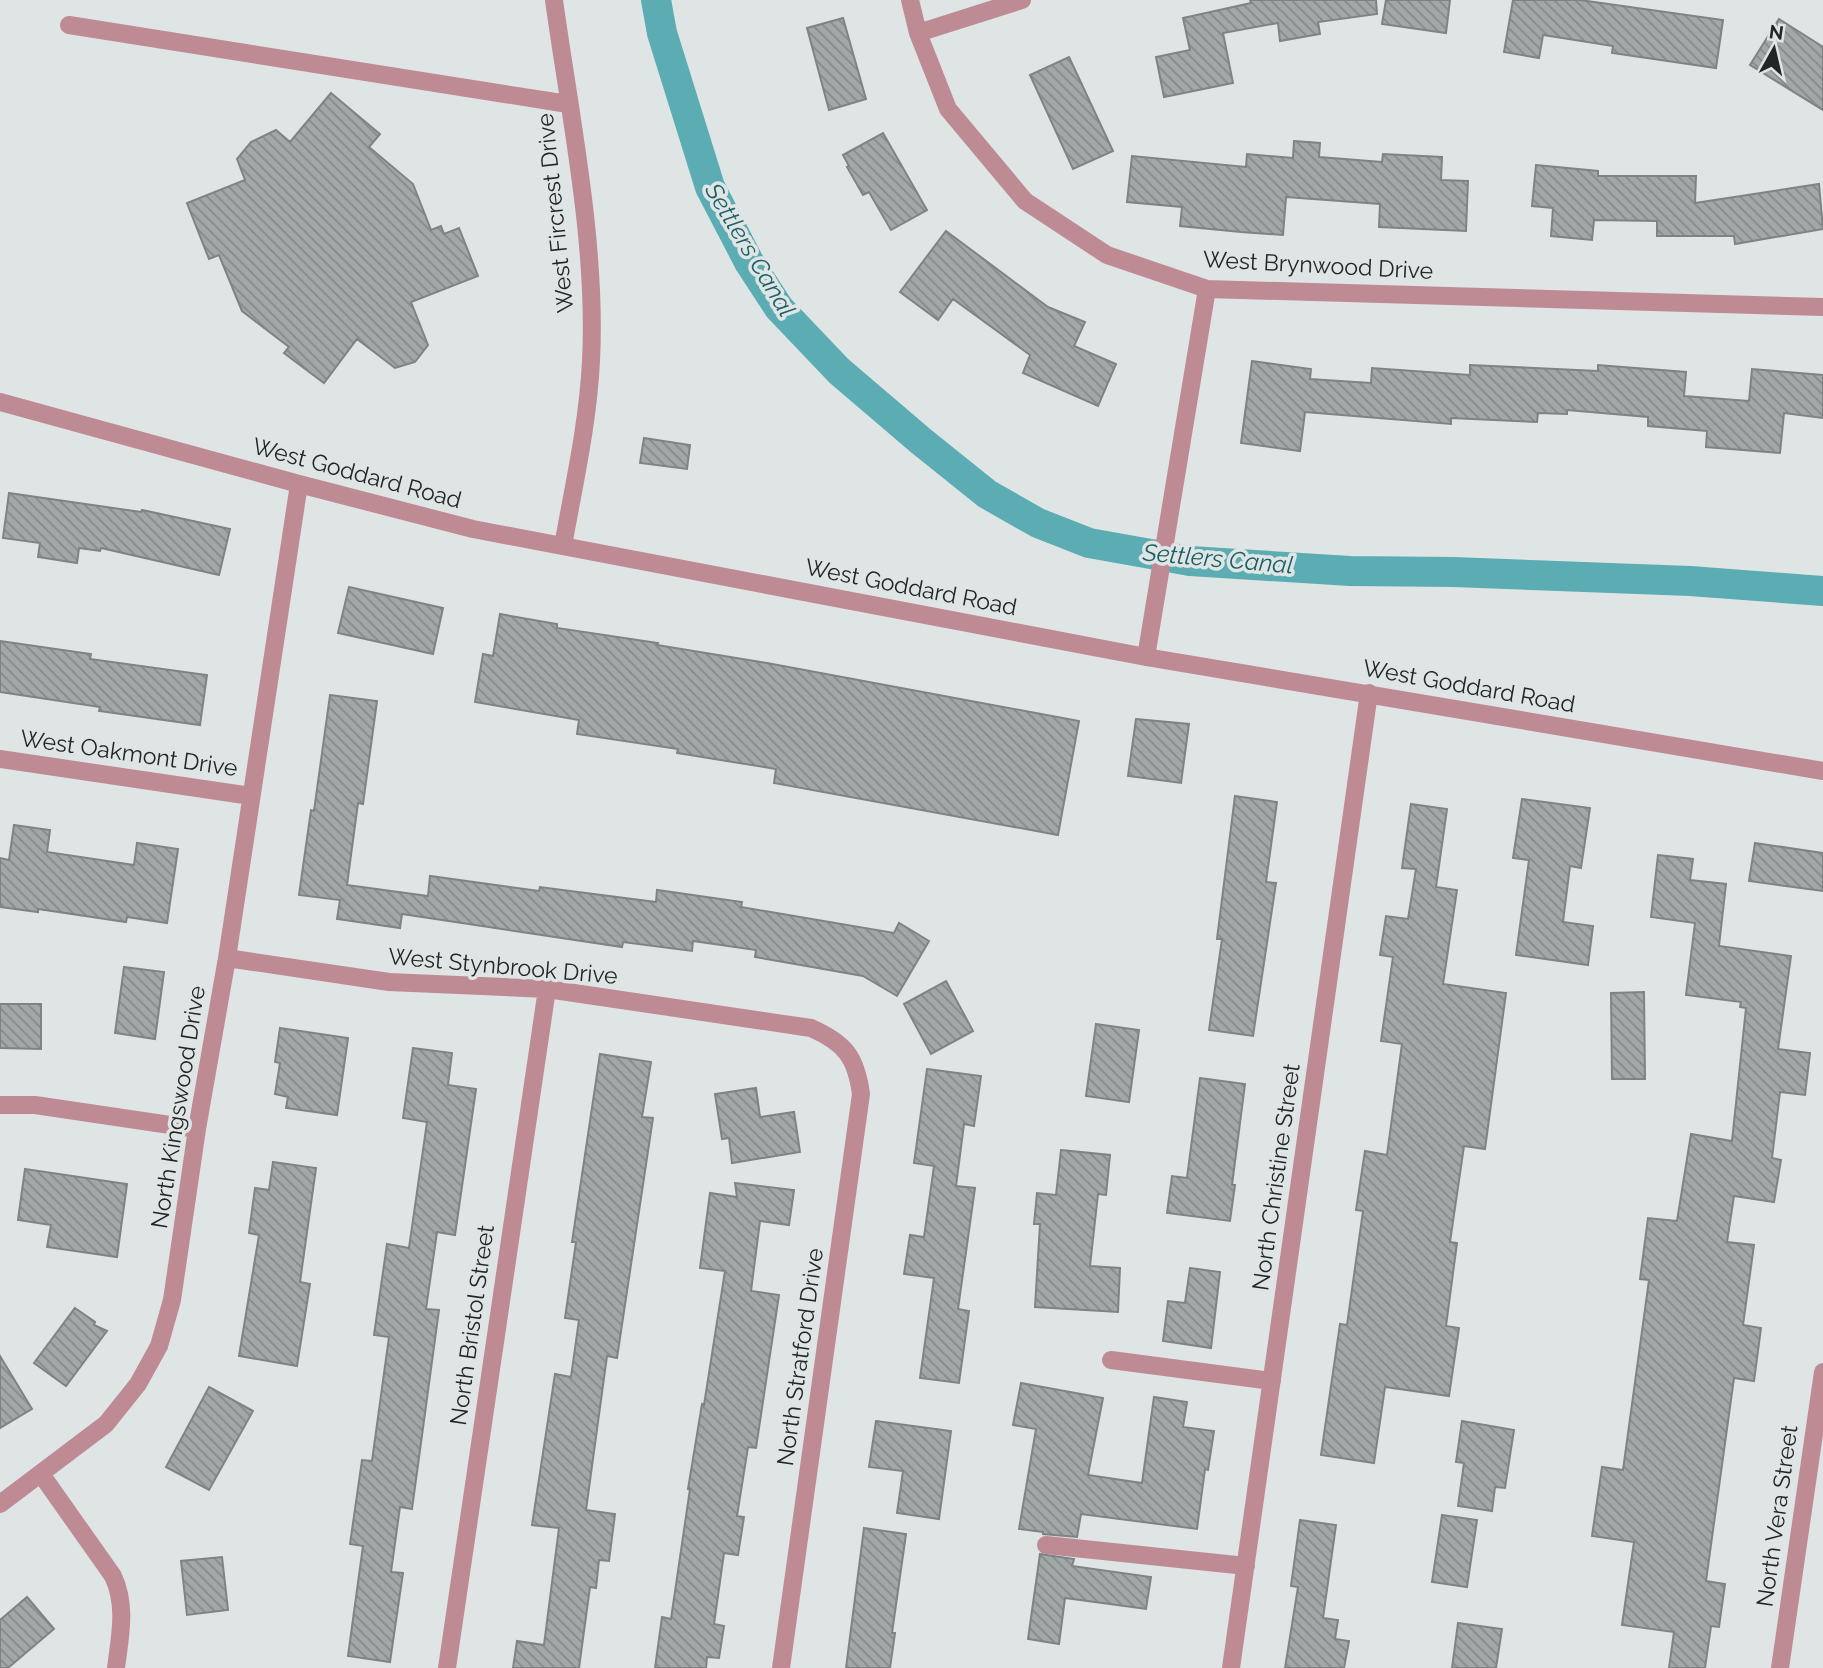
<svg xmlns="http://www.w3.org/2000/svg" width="1823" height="1668" font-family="Raleway,sans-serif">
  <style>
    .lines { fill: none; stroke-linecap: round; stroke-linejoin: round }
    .canal { stroke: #5cadb3; stroke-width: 30 }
    .building { fill: url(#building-back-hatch); stroke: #7e8484; stroke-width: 2 }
    .minor { stroke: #be8b94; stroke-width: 18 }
    .labels { text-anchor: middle; stroke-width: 7; stroke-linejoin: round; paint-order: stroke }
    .street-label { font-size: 23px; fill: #232626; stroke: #dfe5e5 }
    .water-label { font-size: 24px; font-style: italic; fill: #1c5f64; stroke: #dfe5e5 }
  </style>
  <defs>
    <pattern id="building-back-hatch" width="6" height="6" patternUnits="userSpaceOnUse" patternTransform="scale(1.75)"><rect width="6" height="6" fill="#a2a8a8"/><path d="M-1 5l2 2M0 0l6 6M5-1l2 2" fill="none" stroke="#848989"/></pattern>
  </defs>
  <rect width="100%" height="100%" fill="#dfe5e5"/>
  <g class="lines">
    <path class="canal" d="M 656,0 L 662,33 L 710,187 L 749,262 L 779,308 L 839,371 L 921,441 L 987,494 L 1038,523 L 1089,543 L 1190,561 L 1350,571 L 1453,572 L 1690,581 L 1823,591"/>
  </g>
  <path class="building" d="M 1250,0 L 1376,0 L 1377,14 L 1318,22 L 1320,34 L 1280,41 L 1278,23 L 1223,33 L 1233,83 L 1164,97 L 1156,57 L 1190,50 L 1183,18 L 1251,3 Z
    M 1386,0 L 1450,0 L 1446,33 L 1382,24 Z
    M 1513,0 L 1580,0 L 1723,20 L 1716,68 L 1612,53 L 1613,46 L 1543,35 L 1539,58 L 1504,52 Z
    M 843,18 L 866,99 L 829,110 L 807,28 Z
    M 1779,19 L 1823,47 L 1823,110 L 1750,65 Z
    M 1069,57 L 1113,151 L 1073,169 L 1030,75 Z
    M 331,93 L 380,134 L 369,147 L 413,184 L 431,230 L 441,226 L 444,234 L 459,228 L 478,276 L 411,302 L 428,345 L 415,362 L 395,368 L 357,339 L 324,383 L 284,353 L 289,347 L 242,311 L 219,255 L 209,259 L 187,203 L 245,180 L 237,159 L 251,142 L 276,130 L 290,142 Z
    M 883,133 L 927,210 L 891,230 L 869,192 L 863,195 L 847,167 L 849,166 L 843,155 Z
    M 1294,141 L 1320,143 L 1319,157 L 1382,162 L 1383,154 L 1442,157 L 1441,180 L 1468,181 L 1466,231 L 1379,227 L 1380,204 L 1286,197 L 1283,235 L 1241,232 L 1180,226 L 1182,207 L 1127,202 L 1132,156 L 1246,167 L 1247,154 L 1293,158 Z
    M 1536,165 L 1598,171 L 1598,176 L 1696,176 L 1695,203 L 1819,184 L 1823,229 L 1735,244 L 1734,236 L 1657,236 L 1657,221 L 1594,220 L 1592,240 L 1551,236 L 1553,208 L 1532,206 Z
    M 946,231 L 1048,307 L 1085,322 L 1074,346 L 1116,364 L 1098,406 L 1023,373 L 1030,355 L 953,299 L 938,320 L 900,292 Z
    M 1252,361 L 1311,369 L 1310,379 L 1371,383 L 1372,368 L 1470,375 L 1470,365 L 1598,371 L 1598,365 L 1686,372 L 1684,396 L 1749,401 L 1752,369 L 1823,375 L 1823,418 L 1784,413 L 1780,453 L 1706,447 L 1707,431 L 1648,426 L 1648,417 L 1567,410 L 1567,414 L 1538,413 L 1537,422 L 1451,418 L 1451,424 L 1305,412 L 1300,451 L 1241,443 Z
    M 644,438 L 690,445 L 687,469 L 640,463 Z
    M 9,493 L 141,512 L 142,510 L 230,529 L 219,575 L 101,548 L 100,551 L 79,548 L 77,563 L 38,557 L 40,543 L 3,538 Z
    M 349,587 L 443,608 L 433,654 L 338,633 Z
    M 500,614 L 557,624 L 557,628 L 658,643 L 657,645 L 767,663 L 1079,721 L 1058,835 L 774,783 L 776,769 L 677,753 L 678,749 L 577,734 L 579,720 L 475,702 L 483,654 L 493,656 Z
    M 0,641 L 91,654 L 90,659 L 207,675 L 200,725 L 99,711 L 100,707 L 0,692 Z
    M 330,695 L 377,701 L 363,804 L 358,803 L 347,885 L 428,896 L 430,876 L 539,891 L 540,887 L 656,902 L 657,890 L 742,902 L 741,907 L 894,933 L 899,923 L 929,941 L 897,996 L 863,976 L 755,957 L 756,950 L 693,941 L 692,951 L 623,942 L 622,947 L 402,914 L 400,928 L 337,919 L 340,900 L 299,895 L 311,810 L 314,811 Z
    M 1136,719 L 1189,724 L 1181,783 L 1128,776 Z
    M 1235,796 L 1277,802 L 1266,882 L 1276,883 L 1253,1036 L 1209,1030 L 1222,939 L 1217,939 Z
    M 1522,799 L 1590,808 L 1581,868 L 1570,866 L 1563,922 L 1593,926 L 1588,965 L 1516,955 L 1529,860 L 1513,858 Z
    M 1411,804 L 1447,809 L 1436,887 L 1457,890 L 1443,984 L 1506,993 L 1485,1149 L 1464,1146 L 1450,1242 L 1457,1243 L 1446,1326 L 1459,1328 L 1449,1396 L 1385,1387 L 1374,1463 L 1321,1455 L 1340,1324 L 1347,1325 L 1363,1211 L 1356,1210 L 1365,1151 L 1387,1155 L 1402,1044 L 1381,1041 L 1393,957 L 1380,955 L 1386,916 L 1408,919 L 1416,869 L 1402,868 Z
    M 14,825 L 50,830 L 47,852 L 134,865 L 137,843 L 178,849 L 167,923 L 127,917 L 126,922 L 38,909 L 38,912 L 0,907 L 0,858 L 9,860 Z
    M 1755,843 L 1823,853 L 1823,891 L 1749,881 Z
    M 1658,855 L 1693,859 L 1690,880 L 1726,884 L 1719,946 L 1791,956 L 1778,1049 L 1810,1053 L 1805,1095 L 1780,1092 L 1772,1158 L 1781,1160 L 1774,1202 L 1734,1196 L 1727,1242 L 1754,1245 L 1743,1325 L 1761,1328 L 1754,1381 L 1734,1378 L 1706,1581 L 1725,1584 L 1719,1627 L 1711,1626 L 1705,1668 L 1669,1668 L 1674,1632 L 1622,1625 L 1634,1542 L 1592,1536 L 1602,1467 L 1623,1470 L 1649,1280 L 1640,1279 L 1648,1218 L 1677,1221 L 1691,1134 L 1732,1141 L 1746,1008 L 1740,1007 L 1741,1002 L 1686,995 L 1695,923 L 1651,917 Z
    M 124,967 L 164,972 L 155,1039 L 115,1033 Z
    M 946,981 L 973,1031 L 931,1054 L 904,1004 Z
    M 1644,992 L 1645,1079 L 1612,1079 L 1611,993 Z
    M 0,1004 L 41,1004 L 41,1049 L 0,1048 Z
    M 1096,1024 L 1139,1030 L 1129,1102 L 1086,1096 Z
    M 280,1028 L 348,1038 L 337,1115 L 286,1108 L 288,1097 L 275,1094 L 280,1063 L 275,1062 Z
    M 413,1048 L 452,1053 L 448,1085 L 476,1089 L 455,1235 L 437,1232 L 426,1309 L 439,1310 L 412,1509 L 400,1507 L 391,1572 L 403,1573 L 390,1662 L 348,1656 L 363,1546 L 350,1544 L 362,1460 L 372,1461 L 389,1337 L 374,1335 L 387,1244 L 409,1248 L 427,1122 L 403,1118 Z
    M 600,1054 L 651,1062 L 642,1117 L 653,1118 L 617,1358 L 607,1356 L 586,1510 L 615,1514 L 609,1561 L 599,1560 L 596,1588 L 590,1587 L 579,1668 L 513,1668 L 517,1641 L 544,1645 L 559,1528 L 532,1525 L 555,1374 L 571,1377 L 579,1320 L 565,1318 L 576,1242 L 572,1242 Z
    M 927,1069 L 981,1076 L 974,1126 L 964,1124 L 956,1186 L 975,1188 L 958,1309 L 969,1311 L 959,1383 L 920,1378 L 934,1278 L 904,1274 L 910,1235 L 924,1237 L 934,1166 L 914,1163 Z
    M 1200,1078 L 1245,1084 L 1232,1185 L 1235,1185 L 1230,1221 L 1167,1213 L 1172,1176 L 1187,1178 Z
    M 756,1088 L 760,1117 L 794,1112 L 800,1152 L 732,1163 L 729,1138 L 722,1139 L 715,1094 Z
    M 1061,1150 L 1110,1155 L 1106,1195 L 1098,1194 L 1090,1266 L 1120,1268 L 1118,1312 L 1035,1307 L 1040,1224 L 1034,1224 L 1037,1193 L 1056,1195 Z
    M 273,1162 L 316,1168 L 300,1282 L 310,1284 L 297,1366 L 239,1356 L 259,1235 L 249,1233 L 255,1188 L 269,1190 Z
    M 25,1169 L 127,1184 L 117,1257 L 47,1247 L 51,1225 L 18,1220 Z
    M 735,1183 L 794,1190 L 789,1225 L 760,1221 L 751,1291 L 779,1295 L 756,1448 L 748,1447 L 737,1516 L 744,1517 L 738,1555 L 724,1553 L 714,1624 L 724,1626 L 719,1658 L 707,1657 L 706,1668 L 655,1668 L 662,1617 L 671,1619 L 690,1489 L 688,1489 L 702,1404 L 704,1405 L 725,1271 L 700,1268 L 710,1193 L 737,1197 Z
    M 1190,1268 L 1220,1272 L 1211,1348 L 1163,1341 L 1168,1301 L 1185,1303 Z
    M 75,1308 L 95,1322 L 94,1325 L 107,1331 L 66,1386 L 34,1363 Z
    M 0,1356 L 32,1409 L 0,1428 Z
    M 1021,1383 L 1103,1398 L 1088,1475 L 1142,1483 L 1154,1397 L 1187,1402 L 1183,1427 L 1214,1431 L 1208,1470 L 1205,1469 L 1197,1529 L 1081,1514 L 1077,1537 L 1043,1534 L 1043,1532 L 1019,1529 L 1036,1429 L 1013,1425 Z
    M 209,1387 L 253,1411 L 209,1490 L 166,1467 Z
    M 876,1421 L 951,1431 L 939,1519 L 897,1513 L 903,1471 L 869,1467 Z
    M 1462,1421 L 1514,1430 L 1505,1488 L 1495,1487 L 1492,1511 L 1458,1506 L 1464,1463 L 1456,1462 Z
    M 1442,1515 L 1477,1520 L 1467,1587 L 1432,1582 Z
    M 1300,1520 L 1336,1525 L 1323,1618 L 1338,1620 L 1335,1639 L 1349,1641 L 1344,1668 L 1285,1668 L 1298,1587 L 1291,1586 Z
    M 864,1528 L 906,1534 L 892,1633 L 895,1633 L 890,1668 L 846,1668 Z
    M 1040,1554 L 1074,1559 L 1072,1566 L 1151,1577 L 1146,1609 L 1065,1598 L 1059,1644 L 1028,1639 Z
    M 222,1557 L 228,1610 L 187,1615 L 181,1561 Z
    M 27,1597 L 54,1629 L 8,1668 L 0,1668 L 0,1620 Z
    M 1458,1623 L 1502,1629 L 1496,1668 L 1452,1668 Z"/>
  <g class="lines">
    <path class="minor" d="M 554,0 C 570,116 597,244 591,361 C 588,423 574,484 563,546
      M 910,0 L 918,33 L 948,109 L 1025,201 L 1107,255 L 1207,289 L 1823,307
      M 69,25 L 568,104
      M 918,33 L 1022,0
      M 0,402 L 299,484 L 473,529 L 1146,657 L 1823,771
      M 1146,657 L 1207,289
      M 0,759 L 251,796
      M 227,958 L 389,982 L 547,989 L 811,1028 C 845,1043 856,1057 861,1094 L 781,1668
      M 0,1105 L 35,1105 L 197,1129
      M 1111,1360 L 1272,1381
      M 41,1474 L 113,1576 C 127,1606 120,1636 116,1668
      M 0,1504 L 106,1424 L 138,1384 L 159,1346 L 172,1300 L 197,1129 L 227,958 L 299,484
      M 1046,1545 L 1246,1566
      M 447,1668 L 547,989
      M 1231,1668 L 1369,693
      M 1780,1668 L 1823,1372"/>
  </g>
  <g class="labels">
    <g class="street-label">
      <text transform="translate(555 213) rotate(-96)" y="8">West Fircrest Drive</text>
      <text transform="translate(1318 265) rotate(3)" y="8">West Brynwood Drive</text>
      <text transform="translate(357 473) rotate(15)" y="8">West Goddard Road</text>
      <text transform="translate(911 587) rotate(11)" y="8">West Goddard Road</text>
      <text transform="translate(1469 686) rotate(10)" y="8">West Goddard Road</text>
      <text transform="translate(129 753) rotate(8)" y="8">West Oakmont Drive</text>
      <text transform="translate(503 966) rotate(5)" y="8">West Stynbrook Drive</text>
      <text transform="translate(178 1107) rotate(-81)" y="8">North Kingswood Drive</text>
      <text transform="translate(1276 1177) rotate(-82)" y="8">North Christine Street</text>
      <text transform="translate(472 1325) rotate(-82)" y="8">North Bristol Street</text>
      <text transform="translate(800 1357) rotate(-82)" y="8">North Stratford Drive</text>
      <text transform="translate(1777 1516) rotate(-82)" y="8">North Vera Street</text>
    </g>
    <g class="water-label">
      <text transform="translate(750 250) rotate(59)" y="8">Settlers Canal</text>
      <text transform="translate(1218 559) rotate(5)" y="8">Settlers Canal</text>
    </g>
  </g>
  <g transform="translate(1774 49) rotate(8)" stroke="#dfe5e5" stroke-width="5" paint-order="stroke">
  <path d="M0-5L12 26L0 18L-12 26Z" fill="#232626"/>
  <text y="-10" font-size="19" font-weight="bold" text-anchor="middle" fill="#232626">N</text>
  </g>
</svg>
